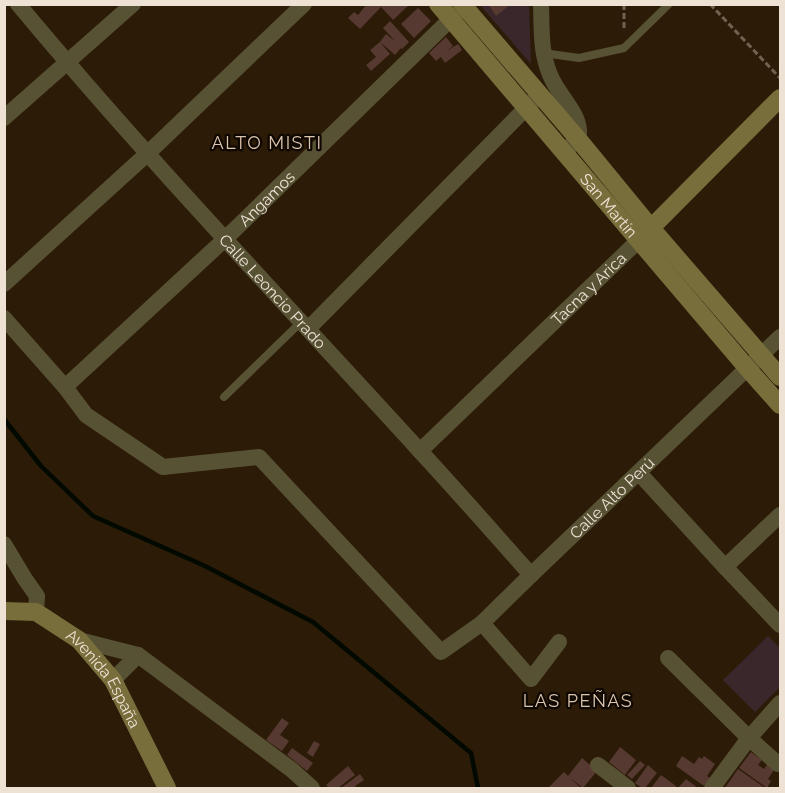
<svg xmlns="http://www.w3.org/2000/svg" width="785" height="793" font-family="Raleway,sans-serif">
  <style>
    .green { fill: #3a272b }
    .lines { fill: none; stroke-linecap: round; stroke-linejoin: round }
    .stream { stroke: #020900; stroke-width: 4.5 }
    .building { fill: #563930 }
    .path { stroke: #716250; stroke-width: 3; stroke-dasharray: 6 3; stroke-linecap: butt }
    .lane { stroke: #585234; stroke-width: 8 }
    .street { stroke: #585234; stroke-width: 16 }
    .secondary { stroke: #786e3c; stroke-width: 18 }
    .labels { text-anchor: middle; stroke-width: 4.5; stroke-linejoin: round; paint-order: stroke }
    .street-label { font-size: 16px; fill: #eee2d5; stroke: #0f0802 }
    .neighbourhood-label { font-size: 18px; letter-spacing: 1.5px; fill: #dcc5ad; stroke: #0f0802 }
  </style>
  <rect width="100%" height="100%" fill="#2c1b07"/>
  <path class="green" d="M 480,5 L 529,5 L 531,64 Z
    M 768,636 L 780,648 L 780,687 L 755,712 L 723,680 Z"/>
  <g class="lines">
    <path class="stream" d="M 4,419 L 41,466 L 93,516 L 205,566 L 313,622 L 471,753 L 478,788"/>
  </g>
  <path class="building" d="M 367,4 L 410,4 L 393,20 L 381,7 L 360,29 L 348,18 L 354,12 L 358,15 Z
    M 488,4 L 511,4 L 496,16 Z
    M 418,8 L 431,21 L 414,38 L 401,24 Z
    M 390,21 L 409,42 L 402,49 L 401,48 L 395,55 L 380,42 L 386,34 L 395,41 L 383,28 Z
    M 446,37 L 453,46 L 447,51 L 458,44 L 462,50 L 445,63 L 441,57 L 436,61 L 429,53 Z
    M 380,42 L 390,54 L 371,71 L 366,65 L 376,57 L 370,50 Z
    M 282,718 L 289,723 L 280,735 L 289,741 L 282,751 L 266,740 Z
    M 314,741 L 320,744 L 313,757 L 307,753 Z
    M 620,747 L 636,760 L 625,775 L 609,762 Z
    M 292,748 L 313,763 L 307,771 L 287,755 Z
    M 751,752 L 762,760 L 758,765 L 764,769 L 769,762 L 776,767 L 768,779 L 771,781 L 767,788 L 739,768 Z
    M 682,756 L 694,764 L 699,757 L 702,759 L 704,756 L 715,764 L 707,776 L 710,778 L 704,786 L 676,766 Z
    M 582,758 L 597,771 L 583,788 L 569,777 L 581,788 L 548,788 L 564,772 L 568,776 Z
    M 640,761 L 645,765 L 632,779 L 627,775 Z
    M 648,765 L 657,773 L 645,788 L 642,788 L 635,783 Z
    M 348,766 L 355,775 L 338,788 L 329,788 L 326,785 Z
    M 738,769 L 765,788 L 725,788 Z
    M 360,774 L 364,780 L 355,786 L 357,788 L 341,788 Z
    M 661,775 L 676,786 L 675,788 L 651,788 Z
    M 686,779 L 698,788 L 678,788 Z"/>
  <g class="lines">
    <path class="path" d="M 624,4 L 624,31
      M 710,4 L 780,78"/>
    <path class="lane" d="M 543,53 L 579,58 L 624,48 L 669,4
      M 224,397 L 301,322"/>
    <g class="street">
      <path id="s1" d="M 18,4 C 146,158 284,302 419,450 C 457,491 494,533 531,575"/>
      <path d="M 541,4 C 542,31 540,52 551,77 C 558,94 578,112 579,130 C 580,140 571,145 564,152"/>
      <path d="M 4,118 L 133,4"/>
      <path d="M 4,284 L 147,154 L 304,4"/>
      <path id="s2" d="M 4,318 L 65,387 L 86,415 L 163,467 L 259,457 L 441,652 L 482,623 L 531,575 L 780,337"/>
      <path d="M 308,329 L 535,99"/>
      <path id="s3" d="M 65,387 L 225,239 L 459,11"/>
      <path id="s4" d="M 420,451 L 639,240"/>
      <path d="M 639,473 L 725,567 L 780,625"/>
      <path d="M 4,544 L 25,579 L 37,596 L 36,612"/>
      <path d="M 725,567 L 780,515"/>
      <path d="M 482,623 L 531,679 L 559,642"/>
      <path d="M 79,640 L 138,655 L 292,770 L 312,788"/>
      <path d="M 668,658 L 749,738 L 778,764"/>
      <path d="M 113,680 L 138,655"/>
      <path d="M 598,765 L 628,788"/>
      <path d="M 712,788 L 749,738 L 780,703"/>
    </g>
    <g class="secondary">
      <path id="s5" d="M 438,4 L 748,369 L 780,405"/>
      <path d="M 462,4 L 578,139 L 651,228 L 780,377"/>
      <path d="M 644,235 L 780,98"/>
      <path id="s6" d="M 4,611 L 36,612 L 79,640 L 113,680 L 167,788"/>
    </g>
  </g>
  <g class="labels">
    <g class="street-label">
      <text dy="6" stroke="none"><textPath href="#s3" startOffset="276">Angamos</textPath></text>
      <text dy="6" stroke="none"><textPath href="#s5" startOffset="264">San Martín</textPath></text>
      <text dy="6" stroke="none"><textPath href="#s4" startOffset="234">Tacna y Arica</textPath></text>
      <text dy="6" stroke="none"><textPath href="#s1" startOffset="384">Calle Leoncio Prado</textPath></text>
      <text dy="6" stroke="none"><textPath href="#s2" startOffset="814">Calle Alto Perú</textPath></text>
      <text dy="6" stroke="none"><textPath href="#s6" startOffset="129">Avenida España</textPath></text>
    </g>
    <g class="neighbourhood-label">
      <text x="267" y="149">ALTO MISTI</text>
      <text x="578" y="707">LAS PEÑAS</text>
    </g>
  </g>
  <rect width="785" height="793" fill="none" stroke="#eee2d5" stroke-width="12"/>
</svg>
